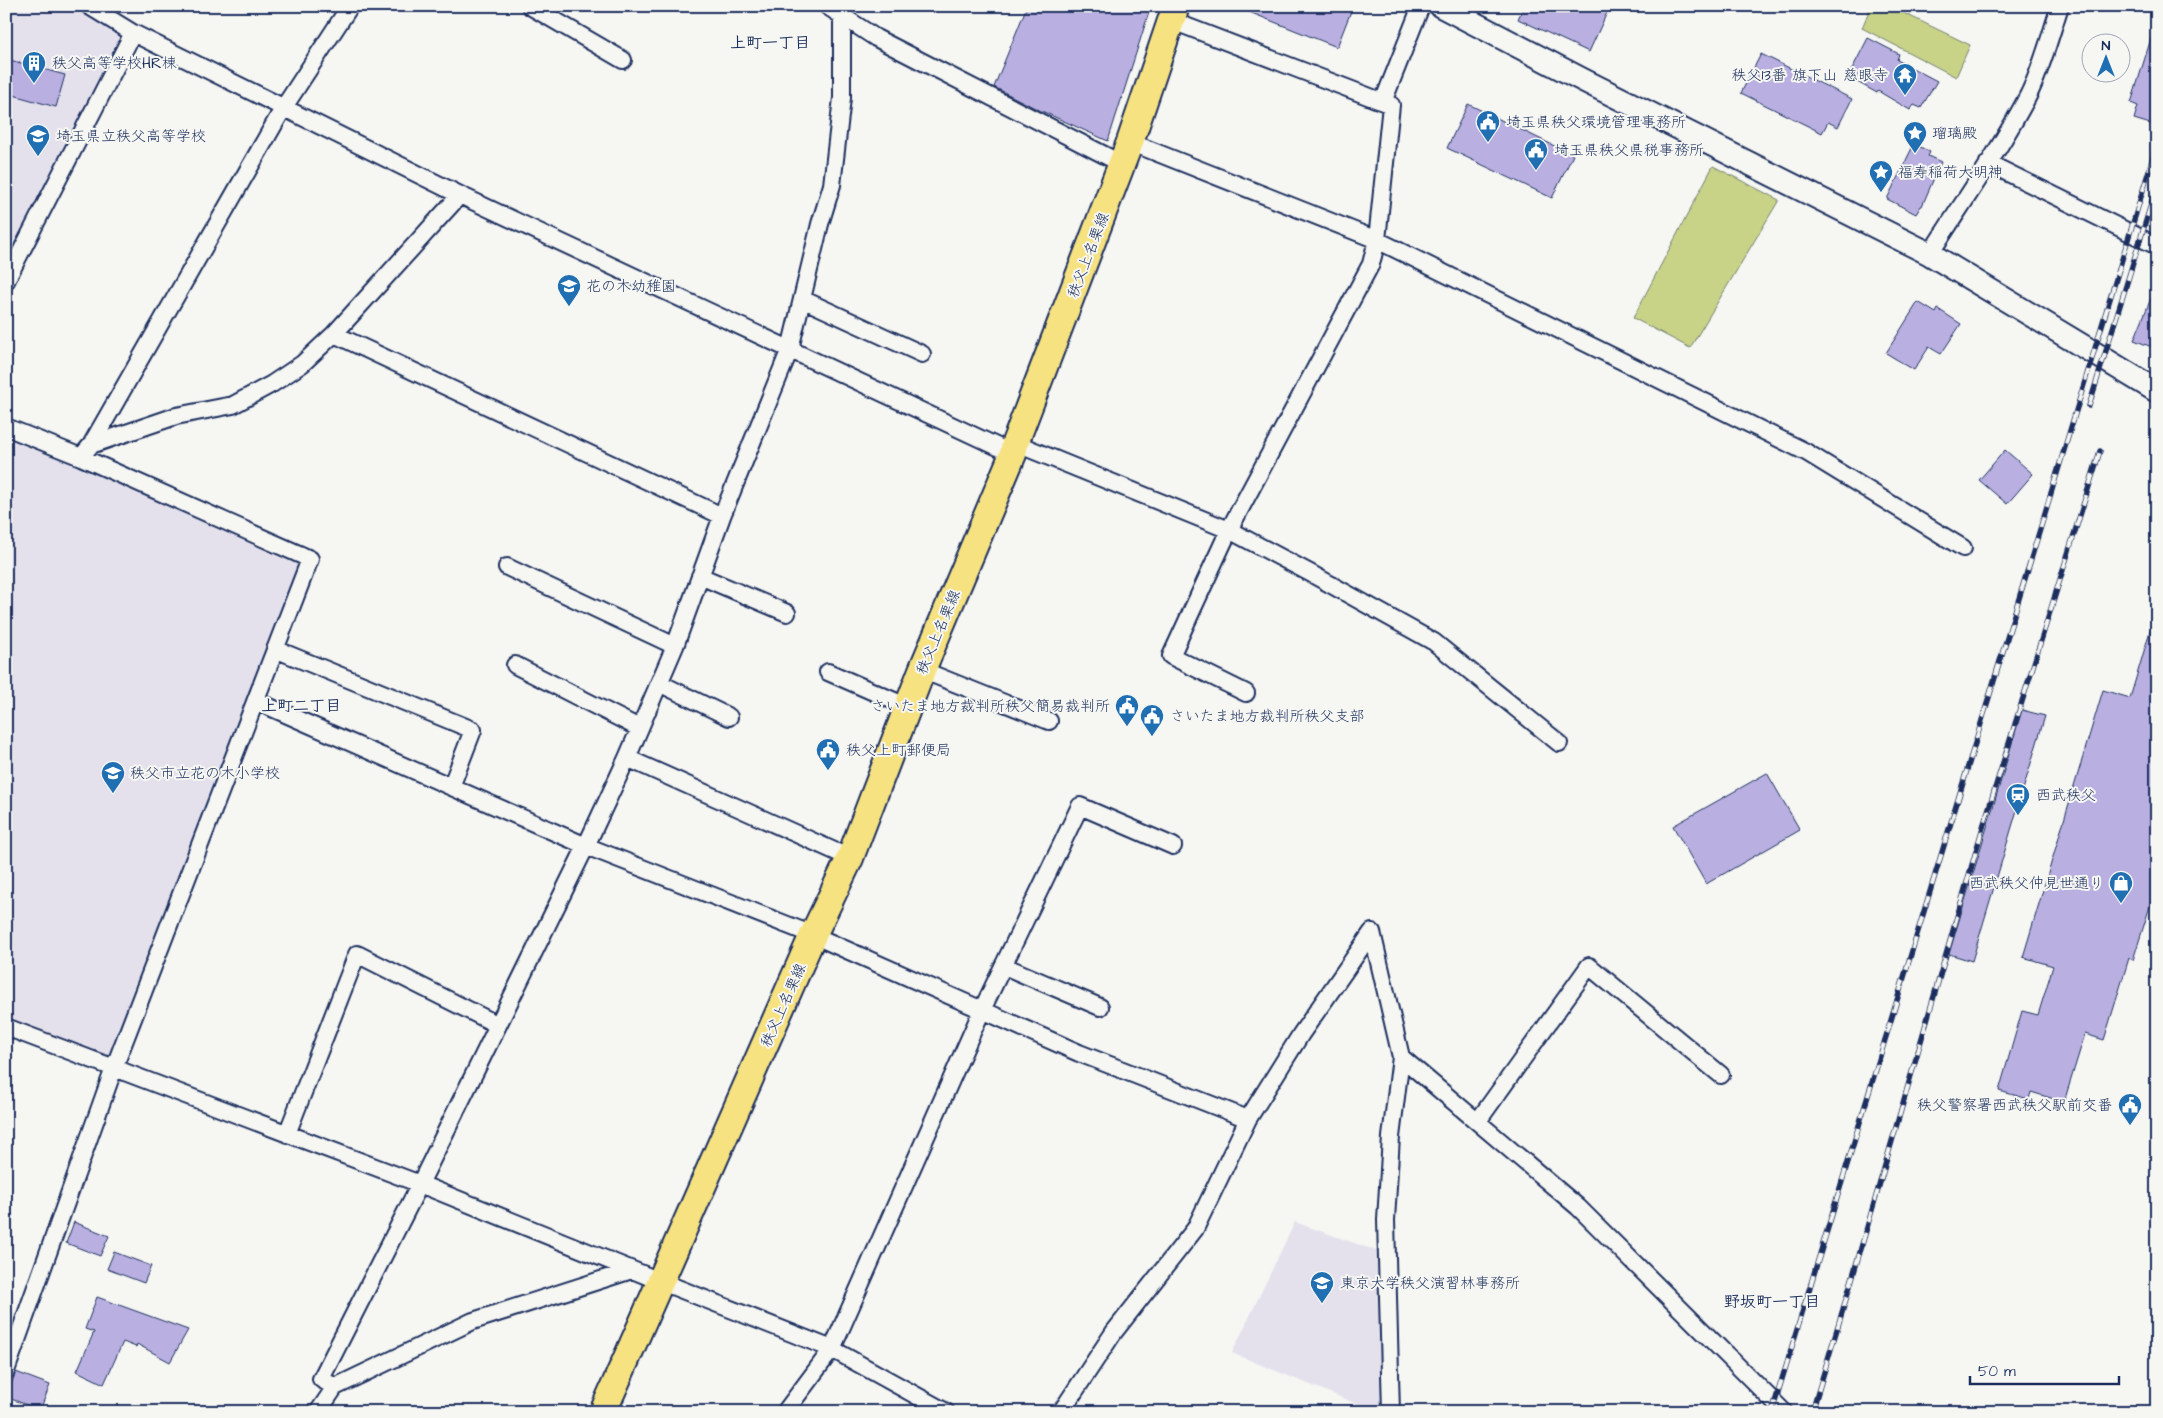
<svg xmlns="http://www.w3.org/2000/svg" width="2163" height="1418" font-family="'Architects Daughter','Klee One',sans-serif">
  <style>
    .built { fill: #e4e1ed }
    .green { fill: #c8d387; stroke: #728172 }
    .building { fill: #b9b0e1; stroke: #1b2f5e }
    .lines { fill: none; stroke-linecap: round; stroke-linejoin: round }
    .street-casing { stroke: #1b2f5e; stroke-width: 20 }
    .secondary-casing { stroke: #1b2f5e; stroke-width: 26 }
    .primary-casing { stroke: #1b2f5e; stroke-width: 30 }
    .street { stroke: #f6f6f2; stroke-width: 16 }
    .secondary { stroke: #f6f6f2; stroke-width: 22 }
    .primary { stroke: #f7e281; stroke-width: 26 }
    .rail-casing { stroke: #1b2f5e; stroke-width: 5.5 }
    .rail { stroke: #f6f6f2; stroke-width: 4; stroke-dasharray: 11; stroke-linecap: butt }
    .labels { text-anchor: middle; stroke-width: 4; stroke-linejoin: round; paint-order: stroke }
    .poi-label { font-size: 15px; fill: #1b2f5e; stroke: #f6f6f2; text-anchor: start }
    .street-label { font-size: 15px; fill: #1b2f5e; stroke: #f6f6f2 }
    .neighbourhood-label { font-size: 16px; font-weight: bold; fill: #1b2f5e; stroke: #f6f6f2 }
  </style>
  <rect width="100%" height="100%" fill="#f6f6f2"/>
  <filter id="ink" filterUnits="userSpaceOnUse"><feTurbulence type="fractalNoise" baseFrequency=".02" numOctaves="2"/><feDisplacementMap in="SourceGraphic" scale="10" xChannelSelector="R" yChannelSelector="G"/><feConvolveMatrix kernelMatrix="1 2 1 2 8 2 1 2 1" color-interpolation-filters="sRGB"/></filter>
  <g filter="url(#ink)">
    <path class="built" d="M 6,6 L 89,6 L 133,33 L 6,281 Z
      M 6,429 L 310,559 L 114,1068 L 6,1028 Z
      M 1295,1222 L 1388,1255 L 1391,1412 L 1377,1412 L 1232,1353 Z"/>
    <path class="green" d="M 1871,6 L 1889,6 L 1970,45 L 1956,77 L 1862,28 Z
      M 1713,166 L 1779,200 L 1690,348 L 1633,318 Z"/>
    <path class="building" d="M 1027,6 L 1151,6 L 1108,141 L 1035,108 L 994,87 Z
      M 1234,6 L 1353,6 L 1337,47 Z
      M 1524,6 L 1610,6 L 1589,52 L 1518,19 Z
      M 2153,32 L 2157,33 L 2157,126 L 2134,119 L 2138,106 L 2131,103 Z
      M 1868,38 L 1899,54 L 1897,60 L 1937,81 L 1921,108 L 1914,105 L 1910,110 L 1878,91 L 1877,93 L 1848,77 Z
      M 1761,54 L 1852,99 L 1838,127 L 1828,122 L 1822,133 L 1741,93 Z
      M 6,59 L 65,75 L 56,107 L 6,93 Z
      M 1468,104 L 1573,155 L 1552,198 L 1447,148 Z
      M 1914,144 L 1930,152 L 1928,156 L 1941,162 L 1922,206 L 1921,206 L 1916,214 L 1887,199 Z
      M 2156,286 L 2157,286 L 2157,349 L 2134,340 Z
      M 1918,302 L 1936,313 L 1938,309 L 1961,324 L 1941,354 L 1929,347 L 1914,370 L 1886,353 Z
      M 2005,450 L 2033,474 L 2007,504 L 1979,480 Z
      M 2153,621 L 2157,622 L 2157,884 L 2133,960 L 2129,958 L 2104,1040 L 2085,1034 L 2064,1102 L 2031,1092 L 2029,1099 L 1999,1091 L 2022,1011 L 2038,1015 L 2053,966 L 2023,957 L 2103,690 L 2130,698 Z
      M 2022,710 L 2045,716 L 1972,961 L 1949,954 Z
      M 1767,773 L 1800,830 L 1706,884 L 1673,826 Z
      M 74,1222 L 109,1236 L 100,1256 L 66,1243 Z
      M 114,1252 L 151,1266 L 144,1283 L 107,1269 Z
      M 97,1297 L 188,1330 L 170,1362 L 137,1344 L 136,1347 L 123,1342 L 104,1384 L 77,1371 L 94,1332 L 85,1329 Z
      M 16,1372 L 50,1385 L 40,1410 L 6,1397 Z"/>
    <g class="lines">
      <g class="street-casing">
        <path id="street" d="M 89,6 L 133,33 L 460,195 L 1013,454
          M 530,6 L 623,60
          M 827,6 L 876,38 L 1122,164
          M 1170,20 L 1391,105 L 1377,240 L 1371,264 L 1229,530 L 1171,656 L 1246,693
          M 1383,102 L 1421,6
          M 1130,142 L 1377,240 L 1806,452 L 1963,548
          M 1988,163 L 2157,246
          M 1930,254 C 1963,202 1999,151 2028,96 C 2042,68 2050,36 2060,6
          M 6,281 L 133,33
          M 802,299 L 922,354
          M 334,334 L 722,516
          M 6,427 L 81,457 L 310,559 L 114,1068 L 6,1371
          M 1015,443 L 1229,530 L 1310,573 L 1434,642 L 1559,743
          M 91,445 L 176,416 L 233,405 L 272,384 L 302,364 L 334,334 L 460,195
          M 81,457 L 91,445 L 284,107 L 350,6
          M 507,567 L 675,646
          M 700,576 L 787,613
          M 275,649 L 473,730 L 451,787
          M 515,665 L 639,728
          M 922,670 L 1049,721
          M 828,672 L 908,707
          M 659,683 L 729,717
          M 256,701 L 586,846 L 813,935 L 1079,1053 L 1248,1119
          M 627,758 L 850,858
          M 1372,932 L 1401,1057 L 1391,1137 L 1386,1220 L 1391,1412
          M 1004,966 L 1100,1007
          M 6,1027 L 420,1184 L 662,1282 L 832,1349 L 946,1412
          M 1401,1057 L 1578,1207 L 1784,1412
          M 1478,1121 L 1589,966 L 1721,1075
          M 287,1134 L 357,954 L 498,1025
          M 335,1387 L 473,1321 L 632,1270
          M 318,1412 L 335,1387 L 321,1379 L 420,1184 L 586,846 L 627,758 L 675,646 L 722,516 L 790,349 L 820,224 L 832,185 L 842,98 L 842,6
          M 785,1412 L 832,1349 L 982,1010 L 1080,806 L 1173,846
          M 1061,1412 L 1114,1332 L 1195,1229 L 1248,1119 L 1301,1034 L 1372,932"/>
      </g>
      <g class="secondary-casing">
        <path id="secondary" d="M 1441,6 L 1583,80 L 1930,254 L 2157,391"/>
      </g>
      <g class="primary-casing">
        <path id="primary" d="M 603,1412 L 813,935 L 850,858 L 922,670 L 1013,454 L 1015,443 L 1130,142 L 1176,6"/>
      </g>
      <use href="#street" class="street"/>
      <use href="#secondary" class="secondary"/>
      <use href="#primary" class="primary"/>
      <g class="rail-casing">
        <path id="rail" d="M 2089,406 L 2157,185
          M 1772,1412 L 2157,144
          M 1812,1412 L 1850,1286 L 1983,827 L 2100,451"/>
      </g>
      <use href="#rail" class="rail"/>
    </g>
  </g>
  <defs>
    <g id="building-pin" transform="scale(1.25)"><path d="M0 17L-7.5 6A9.5 9.5 0 1 1 7.5 6Z" fill="#1f6fb2" stroke="#f6f6f2"/><path d="M-4-6H4V6H1V3H-1V6H-4ZM-2.5-4.3h1.7v1.8h-1.7ZM.8-4.3h1.7v1.8H.8ZM-2.5-1h1.7V.8h-1.7ZM.8-1h1.7V.8H.8Z" fill="#fff"/></g>
    <g id="temple-pin" transform="scale(1.25)"><path d="M0 17L-7.5 6A9.5 9.5 0 1 1 7.5 6Z" fill="#1f6fb2" stroke="#f6f6f2"/><path d="M0-6L5-2H3V0L6.5 2.5H4V6H1.5V3h-3V6H-4V2.5H-6.5L-3 0V-2H-5Z" fill="#fff"/></g>
    <g id="civic-pin" transform="scale(1.25)"><path d="M0 17L-7.5 6A9.5 9.5 0 1 1 7.5 6Z" fill="#1f6fb2" stroke="#f6f6f2"/><path d="M-.6-6.5H3V-4.5H.6V-3L4-1V1h2V6H-6V1h2V-1L-.6-3ZM-1.2 2.5V6h2.4V2.5Z" fill="#fff"/></g>
    <g id="sight-pin" transform="scale(1.25)"><path d="M0 17L-7.5 6A9.5 9.5 0 1 1 7.5 6Z" fill="#1f6fb2" stroke="#f6f6f2"/><path d="M0-6L1.8-2.2L6-1.7L2.9 1.2L3.7 5.4L0 3.3L-3.7 5.4L-2.9 1.2L-6-1.7L-1.8-2.2Z" fill="#fff"/></g>
    <g id="school-pin" transform="scale(1.25)"><path d="M0 17L-7.5 6A9.5 9.5 0 1 1 7.5 6Z" fill="#1f6fb2" stroke="#f6f6f2"/><path d="M0-5L7-2L0 1L-7-2ZM-4 1L0 2.5L4 1V4Q0 6-4 4Z" fill="#fff"/></g>
    <g id="station-pin" transform="scale(1.25)"><path d="M0 17L-7.5 6A9.5 9.5 0 1 1 7.5 6Z" fill="#1f6fb2" stroke="#f6f6f2"/><path d="M-3-6H3Q5-6 5-4V2Q5 4 3 4L4.5 6H3L1.5 4h-3L-3 6H-4.5L-3 4Q-5 4-5 2V-4Q-5-6-3-6ZM-3.5-4v3h7v-3ZM-3.5 1v1.5H-2V1ZM2 1v1.5H3.5V1Z" fill="#fff"/></g>
    <g id="shop-pin" transform="scale(1.25)"><path d="M0 17L-7.5 6A9.5 9.5 0 1 1 7.5 6Z" fill="#1f6fb2" stroke="#f6f6f2"/><path d="M-5-2.5h2.3a2.7 3.5 0 0 1 5.4 0H5L5.5 6h-11ZM-1.5-2.5h3a1.5 2.3 0 0 0-3 0Z" fill="#fff"/></g>
    <g id="university-pin" transform="scale(1.25)"><path d="M0 17L-7.5 6A9.5 9.5 0 1 1 7.5 6Z" fill="#1f6fb2" stroke="#f6f6f2"/><path d="M0-5L7-2L0 1L-7-2ZM-4 1L0 2.5L4 1V4Q0 6-4 4Z" fill="#fff"/></g>
  </defs>
  <g fill-rule="evenodd">
    <use href="#building-pin" x="34" y="63"/>
    <use href="#temple-pin" x="1905" y="75"/>
    <use href="#civic-pin" x="1488" y="122"/>
    <use href="#sight-pin" x="1915" y="133"/>
    <use href="#school-pin" x="38" y="136"/>
    <use href="#civic-pin" x="1536" y="150"/>
    <use href="#sight-pin" x="1881" y="172"/>
    <use href="#school-pin" x="569" y="286"/>
    <use href="#civic-pin" x="1127" y="706"/>
    <use href="#civic-pin" x="1152" y="716"/>
    <use href="#civic-pin" x="828" y="750"/>
    <use href="#school-pin" x="113" y="773"/>
    <use href="#station-pin" x="2018" y="795"/>
    <use href="#shop-pin" x="2121" y="883"/>
    <use href="#civic-pin" x="2130" y="1105"/>
    <use href="#university-pin" x="1322" y="1283"/>
  </g>
  <g class="labels">
    <g class="poi-label">
      <text x="52" y="68">秩父高等学校HR棟</text>
      <text x="1888" y="80" text-anchor="end">秩父13番 旗下山 慈眼寺</text>
      <text x="1506" y="127">埼玉県秩父環境管理事務所</text>
      <text x="1932" y="138">瑠璃殿</text>
      <text x="56" y="141">埼玉県立秩父高等学校</text>
      <text x="1554" y="155">埼玉県秩父県税事務所</text>
      <text x="1898" y="177">福寿稲荷大明神</text>
      <text x="586" y="291">花の木幼稚園</text>
      <text x="1110" y="711" text-anchor="end">さいたま地方裁判所秩父簡易裁判所</text>
      <text x="1170" y="721">さいたま地方裁判所秩父支部</text>
      <text x="846" y="755">秩父上町郵便局</text>
      <text x="130" y="778">秩父市立花の木小学校</text>
      <text x="2036" y="800">西武秩父</text>
      <text x="2104" y="888" text-anchor="end">西武秩父仲見世通り</text>
      <text x="2112" y="1110" text-anchor="end">秩父警察署西武秩父駅前交番</text>
      <text x="1340" y="1288">東京大学秩父演習林事務所</text>
    </g>
    <g class="street-label">
      <text transform="translate(1088 255) rotate(-69)" y="5">秩父上名栗線</text>
      <text transform="translate(938 632) rotate(-67)" y="5">秩父上名栗線</text>
      <text transform="translate(783 1005) rotate(-66)" y="5">秩父上名栗線</text>
    </g>
    <g class="neighbourhood-label">
      <text x="770" y="48">上町一丁目</text>
      <text x="301" y="711">上町二丁目</text>
      <text x="1772" y="1307">野坂町一丁目</text>
    </g>
  </g>
  <rect width="2163" height="1418" fill="none" stroke="#f6f6f2" stroke-width="25"/>
  <rect x="12" y="12" width="2138" height="1393" fill="none" stroke="#1b2f5e" stroke-width="2" filter="url(#ink)"/>
  <g transform="translate(2106 58)"><circle r="24" fill="#f6f6f2" stroke="#9ea6b7"/>
  <path d="M0-4L9 19L0 12L-9 19Z" fill="#1f6fb2"/>
  <text y="-8" font-size="14" font-weight="bold" text-anchor="middle" fill="#1b2f5e">N</text>
  </g>
  <path d="M1970 1376v8h149v-8" fill="none" stroke="#1b2f5e" stroke-width="2.5"/>
  <text x="1978" y="1376" font-size="15" fill="#1b2f5e" stroke="#f6f6f2" stroke-width="4" paint-order="stroke">50 m</text>
</svg>
